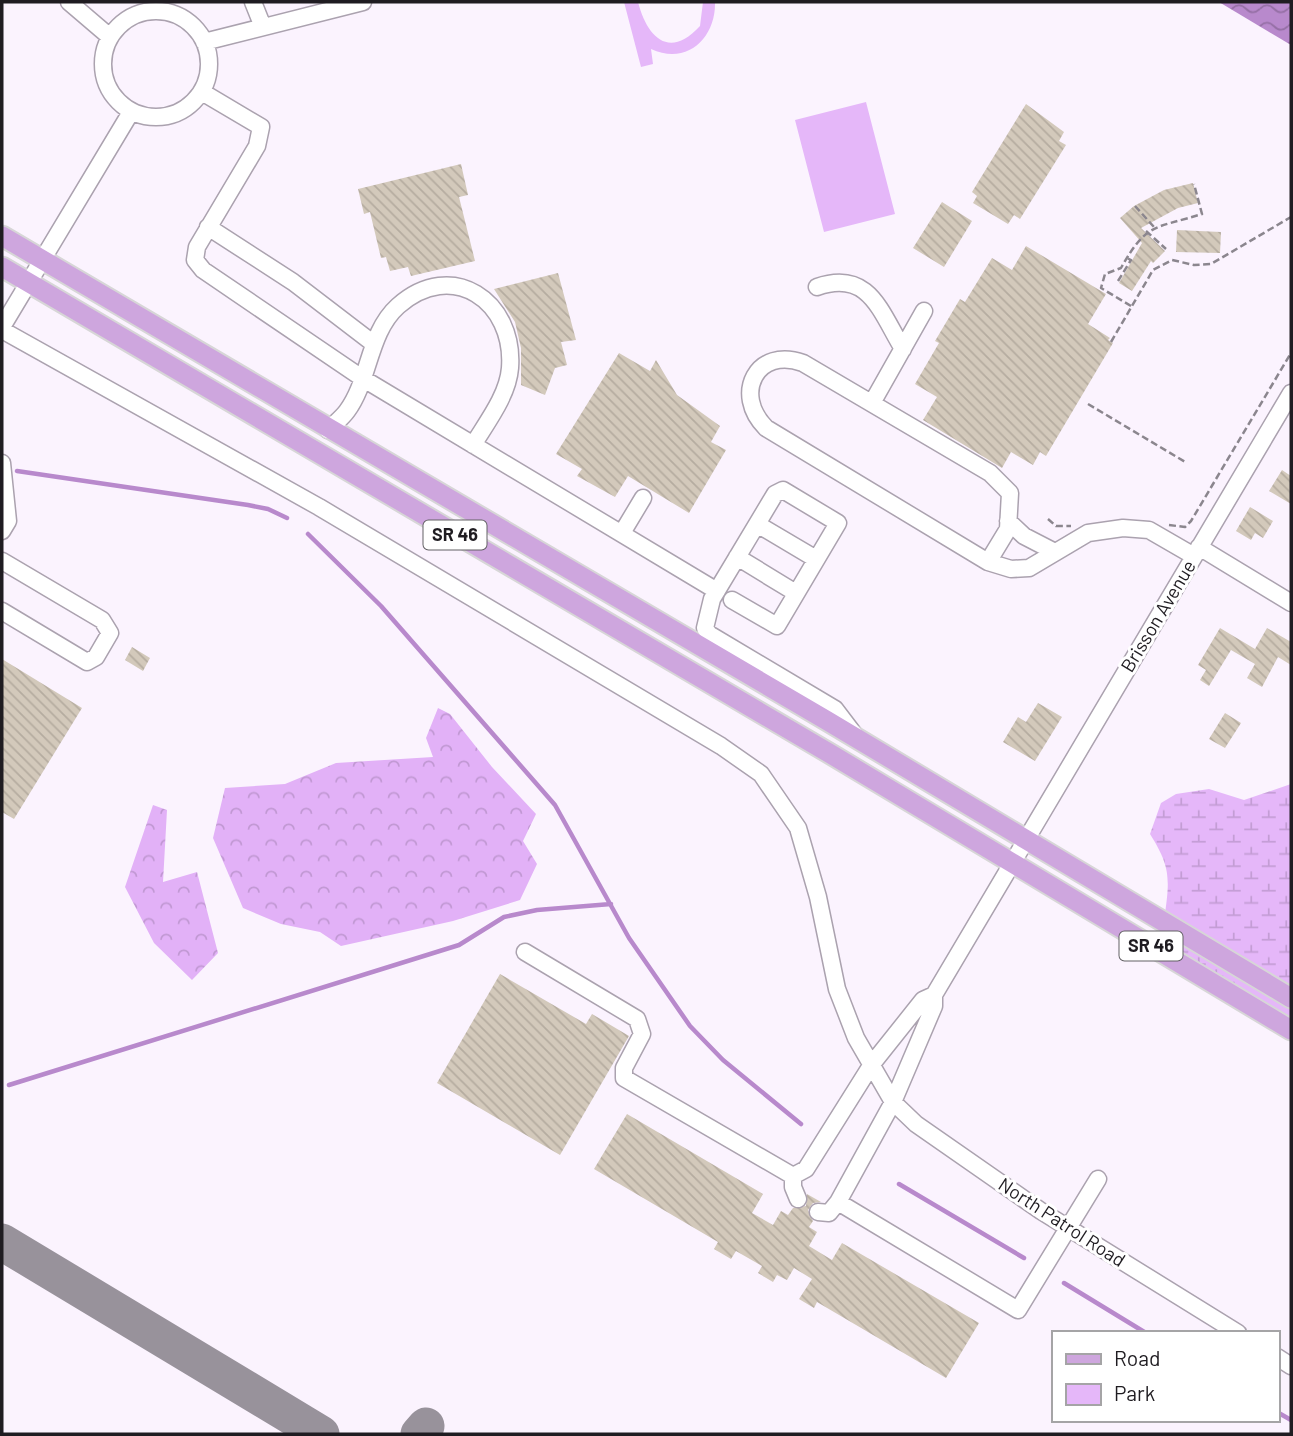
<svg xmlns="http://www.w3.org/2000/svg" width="1293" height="1436" font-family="Barlow,sans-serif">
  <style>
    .green { fill: #e5b7f9 }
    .forest { fill: url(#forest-crowns) }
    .wetland { fill: url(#wetland-marsh) }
    .water { fill: url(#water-waves) }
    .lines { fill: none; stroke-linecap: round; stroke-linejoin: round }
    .stream { stroke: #b889cc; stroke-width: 4.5 }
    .taxiway { stroke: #98929b; stroke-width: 37 }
    .building { fill: url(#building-back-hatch) }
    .minor-casing { stroke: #aba2af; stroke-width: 19 }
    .major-casing { stroke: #d7d6d7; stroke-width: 23 }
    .path { stroke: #8b868e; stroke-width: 2.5; stroke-dasharray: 7 3.5; stroke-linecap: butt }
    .minor { stroke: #fff; stroke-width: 16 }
    .major { stroke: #cea6de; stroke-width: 19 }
    .labels { text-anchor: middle; stroke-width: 6; stroke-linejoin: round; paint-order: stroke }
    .shield { fill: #fff; stroke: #626064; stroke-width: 2 }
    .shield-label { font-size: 18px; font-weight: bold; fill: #1f1c21 }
    .street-label { font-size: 19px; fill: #1f1c21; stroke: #fff }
  </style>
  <defs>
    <pattern id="forest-crowns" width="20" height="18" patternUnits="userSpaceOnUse" patternTransform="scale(1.75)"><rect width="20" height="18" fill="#e2b1f7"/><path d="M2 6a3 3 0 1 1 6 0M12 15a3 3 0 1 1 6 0" fill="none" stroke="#c198d3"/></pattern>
    <pattern id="wetland-marsh" width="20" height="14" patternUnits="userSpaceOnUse" patternTransform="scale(1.75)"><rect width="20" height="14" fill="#e5b7f9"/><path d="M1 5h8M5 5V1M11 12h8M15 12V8" fill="none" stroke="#c49dd5"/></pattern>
    <pattern id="water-waves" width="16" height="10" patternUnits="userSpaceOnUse" patternTransform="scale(1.75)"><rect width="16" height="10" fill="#b889cc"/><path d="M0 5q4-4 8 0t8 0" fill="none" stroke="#956fa5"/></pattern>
    <pattern id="building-back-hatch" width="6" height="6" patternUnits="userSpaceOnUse" patternTransform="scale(1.75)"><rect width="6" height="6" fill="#d3c9bb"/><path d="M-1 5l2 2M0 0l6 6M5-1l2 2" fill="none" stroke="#b5aca0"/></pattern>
  </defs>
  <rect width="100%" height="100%" fill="#fbf3fe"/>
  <path class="green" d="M 624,2 L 638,2 C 647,37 669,60 700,26 L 703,2 L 715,2 C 716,38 687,66 651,49 L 653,64 L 641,67 Z
    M 866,102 L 895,214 L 824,232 L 795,120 Z"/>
  <path class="forest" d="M 438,708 L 450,714 L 492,767 L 536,814 L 523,841 L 537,864 L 520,900 L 453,921 L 341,946 L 320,932 L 281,924 L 243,908 L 213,838 L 225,788 L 285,784 L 336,763 L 433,757 L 426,738 Z
    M 153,805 L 167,810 L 163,882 L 197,872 L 218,953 L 192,980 L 154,943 L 125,887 Z"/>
  <path class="wetland" d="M 1291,784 L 1291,989 L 1165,914 C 1170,877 1170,866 1150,834 L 1161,803 L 1176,794 L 1209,789 L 1244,800 Z
    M 1162,931 L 1291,1008 L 1291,1021 L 1161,943 Z"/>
  <path class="water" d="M 1219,2 L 1291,2 L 1291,45 Z"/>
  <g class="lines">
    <path class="stream" d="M 17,471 L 248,505 L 268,509 L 287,518
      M 308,534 L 381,606 L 555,805 L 629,938 L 690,1026 L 723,1060 L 801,1124
      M 9,1085 L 459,945 L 504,917 L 537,910 L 611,904
      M 899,1184 L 1024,1258
      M 1064,1283 L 1146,1333
      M 1277,1412 L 1291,1420"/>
    <path class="taxiway" d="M 2,1242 L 321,1434
      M 419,1434 L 426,1426"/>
  </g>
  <path class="building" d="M 1026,104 L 1064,132 L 1059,141 L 1066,145 L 1020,219 L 1014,215 L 1008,224 L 973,203 L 977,196 L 972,192 Z
    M 461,164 L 468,195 L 459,197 L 475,261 L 411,276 L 408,267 L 390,271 L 386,257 L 381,258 L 370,212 L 364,214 L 358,189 Z
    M 1193,183 L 1198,203 L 1178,208 L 1141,228 L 1165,251 L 1153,263 L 1151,261 L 1132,291 L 1119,283 L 1142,243 L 1120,218 L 1134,206 L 1164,190 Z
    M 942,202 L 972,221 L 944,267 L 913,248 Z
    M 1177,230 L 1221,232 L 1220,253 L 1176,252 Z
    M 1026,246 L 1106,294 L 1088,324 L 1110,338 L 1108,340 L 1113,343 L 1046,456 L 1040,452 L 1033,465 L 1011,452 L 1002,468 L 923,420 L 937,397 L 915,384 L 939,343 L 935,341 L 960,299 L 965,302 L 992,258 L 1012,270 Z
    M 558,273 L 576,340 L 561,342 L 567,365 L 555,368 L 545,395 L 521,385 L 521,348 L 515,322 L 494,289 Z
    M 619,353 L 650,371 L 656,360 L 677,395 L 720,426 L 711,442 L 726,450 L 689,513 L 628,476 L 615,497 L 577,476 L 582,469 L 556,454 Z
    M 1282,470 L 1291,476 L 1291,504 L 1269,491 Z
    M 1250,507 L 1273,521 L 1263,538 L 1255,533 L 1251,540 L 1236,531 Z
    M 1220,628 L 1255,649 L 1267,628 L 1291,642 L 1291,665 L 1278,657 L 1262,687 L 1247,678 L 1255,664 L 1231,650 L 1209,686 L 1200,680 L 1206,670 L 1198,665 Z
    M 132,647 L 150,658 L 143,671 L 125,660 Z
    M 2,659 L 82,708 L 14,819 L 2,812 Z
    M 1038,703 L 1062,717 L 1035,761 L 1003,742 L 1018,717 L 1026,722 Z
    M 1225,713 L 1241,723 L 1225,748 L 1209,739 Z
    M 500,974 L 586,1024 L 592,1014 L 629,1036 L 560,1155 L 437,1083 Z
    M 627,1114 L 763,1194 L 752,1213 L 773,1225 L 781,1211 L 788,1215 L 793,1208 L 806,1206 L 807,1194 L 821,1202 L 813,1203 L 808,1210 L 813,1221 L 809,1227 L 817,1232 L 809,1246 L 832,1260 L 842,1243 L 979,1323 L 946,1378 L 817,1302 L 814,1308 L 799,1299 L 812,1279 L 794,1268 L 787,1280 L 777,1275 L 773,1282 L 758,1273 L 762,1266 L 736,1251 L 731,1259 L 714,1249 L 718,1242 L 594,1169 Z"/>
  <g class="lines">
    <g class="minor-casing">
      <path id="minor" d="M 69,2 L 110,37
        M 253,2 L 263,27
        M103 64a53 53 0 1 1 106 0a53 53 0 1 1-106 0Z
        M 204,42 L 363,2
        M 202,92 L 261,127 L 257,146 L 197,247 L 195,260 L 203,270 L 362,378 L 717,591
        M 208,227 L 293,282 L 374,344
        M 817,287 C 869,269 880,311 903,349
        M 2,327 L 131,112
        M 2,330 L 319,507 L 721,746 L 761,774 L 798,828 L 818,897 L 837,989 L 856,1038 L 893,1102 L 916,1124 L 1041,1211 L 1238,1333
        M 872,403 L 924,311
        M 328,430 C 334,424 342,418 347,411 C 370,380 368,333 398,306 C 452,258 515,301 510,368 C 508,395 487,422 473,445
        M 2,463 L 8,521 L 2,531
        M 1008,521 L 1024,536 L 1055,552
        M 757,524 L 816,559
        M 622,533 L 643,498
        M 1199,547 L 1291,603
        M 737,557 L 796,593
        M 2,561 L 102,620 L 110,633 L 96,657 L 87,662 L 2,611
        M 988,562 L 1008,529 L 1010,493 L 990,473 L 803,363 C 757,346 732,394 766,428 L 988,562 L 1011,569 L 1029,568 L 1088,533 L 1123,528 L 1149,530 L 1194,556
        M 732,600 L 777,626 L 838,523 L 783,490 L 775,494 L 712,599 L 705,628 L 709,634 L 835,709 L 854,734
        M 525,952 L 637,1019 L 642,1034 L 624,1068 L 624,1078 L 793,1176 L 806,1169 L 872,1064 L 923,1000 L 934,995
        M 793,1176 L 793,1187 L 798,1199
        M 1098,1179 L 1018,1310 L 838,1202 L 893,1102 L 934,1006 L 934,995 L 1291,393
        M 818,1212 L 829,1213 L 838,1202
        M 1277,1357 L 1291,1366"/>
    </g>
    <g class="major-casing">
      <path id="major" d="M 2,236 L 826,720 L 1291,998
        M 2,267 L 834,756 L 1291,1030"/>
    </g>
    <path class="path" d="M 1135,206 L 1154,227
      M 1146,231 L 1166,249
      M 1118,281 L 1131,260 L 1127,258
      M 1131,306 L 1101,288 L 1105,274 L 1121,268 C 1147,222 1154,229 1202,214 L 1194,184
      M 1111,342 L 1153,270 L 1172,260 L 1194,265 L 1211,264 L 1291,217
      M 1088,404 L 1187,463
      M 1048,519 L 1056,526 L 1071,526
      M 1169,525 L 1185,527 L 1191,521 L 1291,353"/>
    <use href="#minor" class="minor"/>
    <use href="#major" class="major"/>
  </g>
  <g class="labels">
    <g class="shield">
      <rect x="423.5" y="520.5" width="63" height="29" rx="5"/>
      <rect x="1119.5" y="931.5" width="63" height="29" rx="5"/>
    </g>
    <g class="shield-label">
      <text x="455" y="541">SR 46</text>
      <text x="1151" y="952">SR 46</text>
    </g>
    <g class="street-label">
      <text transform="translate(1158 616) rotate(-59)" y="7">Brisson Avenue</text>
      <text transform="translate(1062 1222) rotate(33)" y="7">North Patrol Road</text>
    </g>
  </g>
  <rect width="1293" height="1436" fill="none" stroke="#1f1c21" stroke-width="7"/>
  <rect x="1052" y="1331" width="228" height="91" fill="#ffffff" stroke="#a5a4a6" stroke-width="2"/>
  <rect x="1066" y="1354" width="35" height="10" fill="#cea6de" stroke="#a5a4a6" stroke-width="2"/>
  <text x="1114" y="1366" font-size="21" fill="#1f1c21">Road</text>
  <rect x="1066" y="1384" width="35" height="21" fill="#e5b7f9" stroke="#a5a4a6" stroke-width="2"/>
  <text x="1114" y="1401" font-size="21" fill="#1f1c21">Park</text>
</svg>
